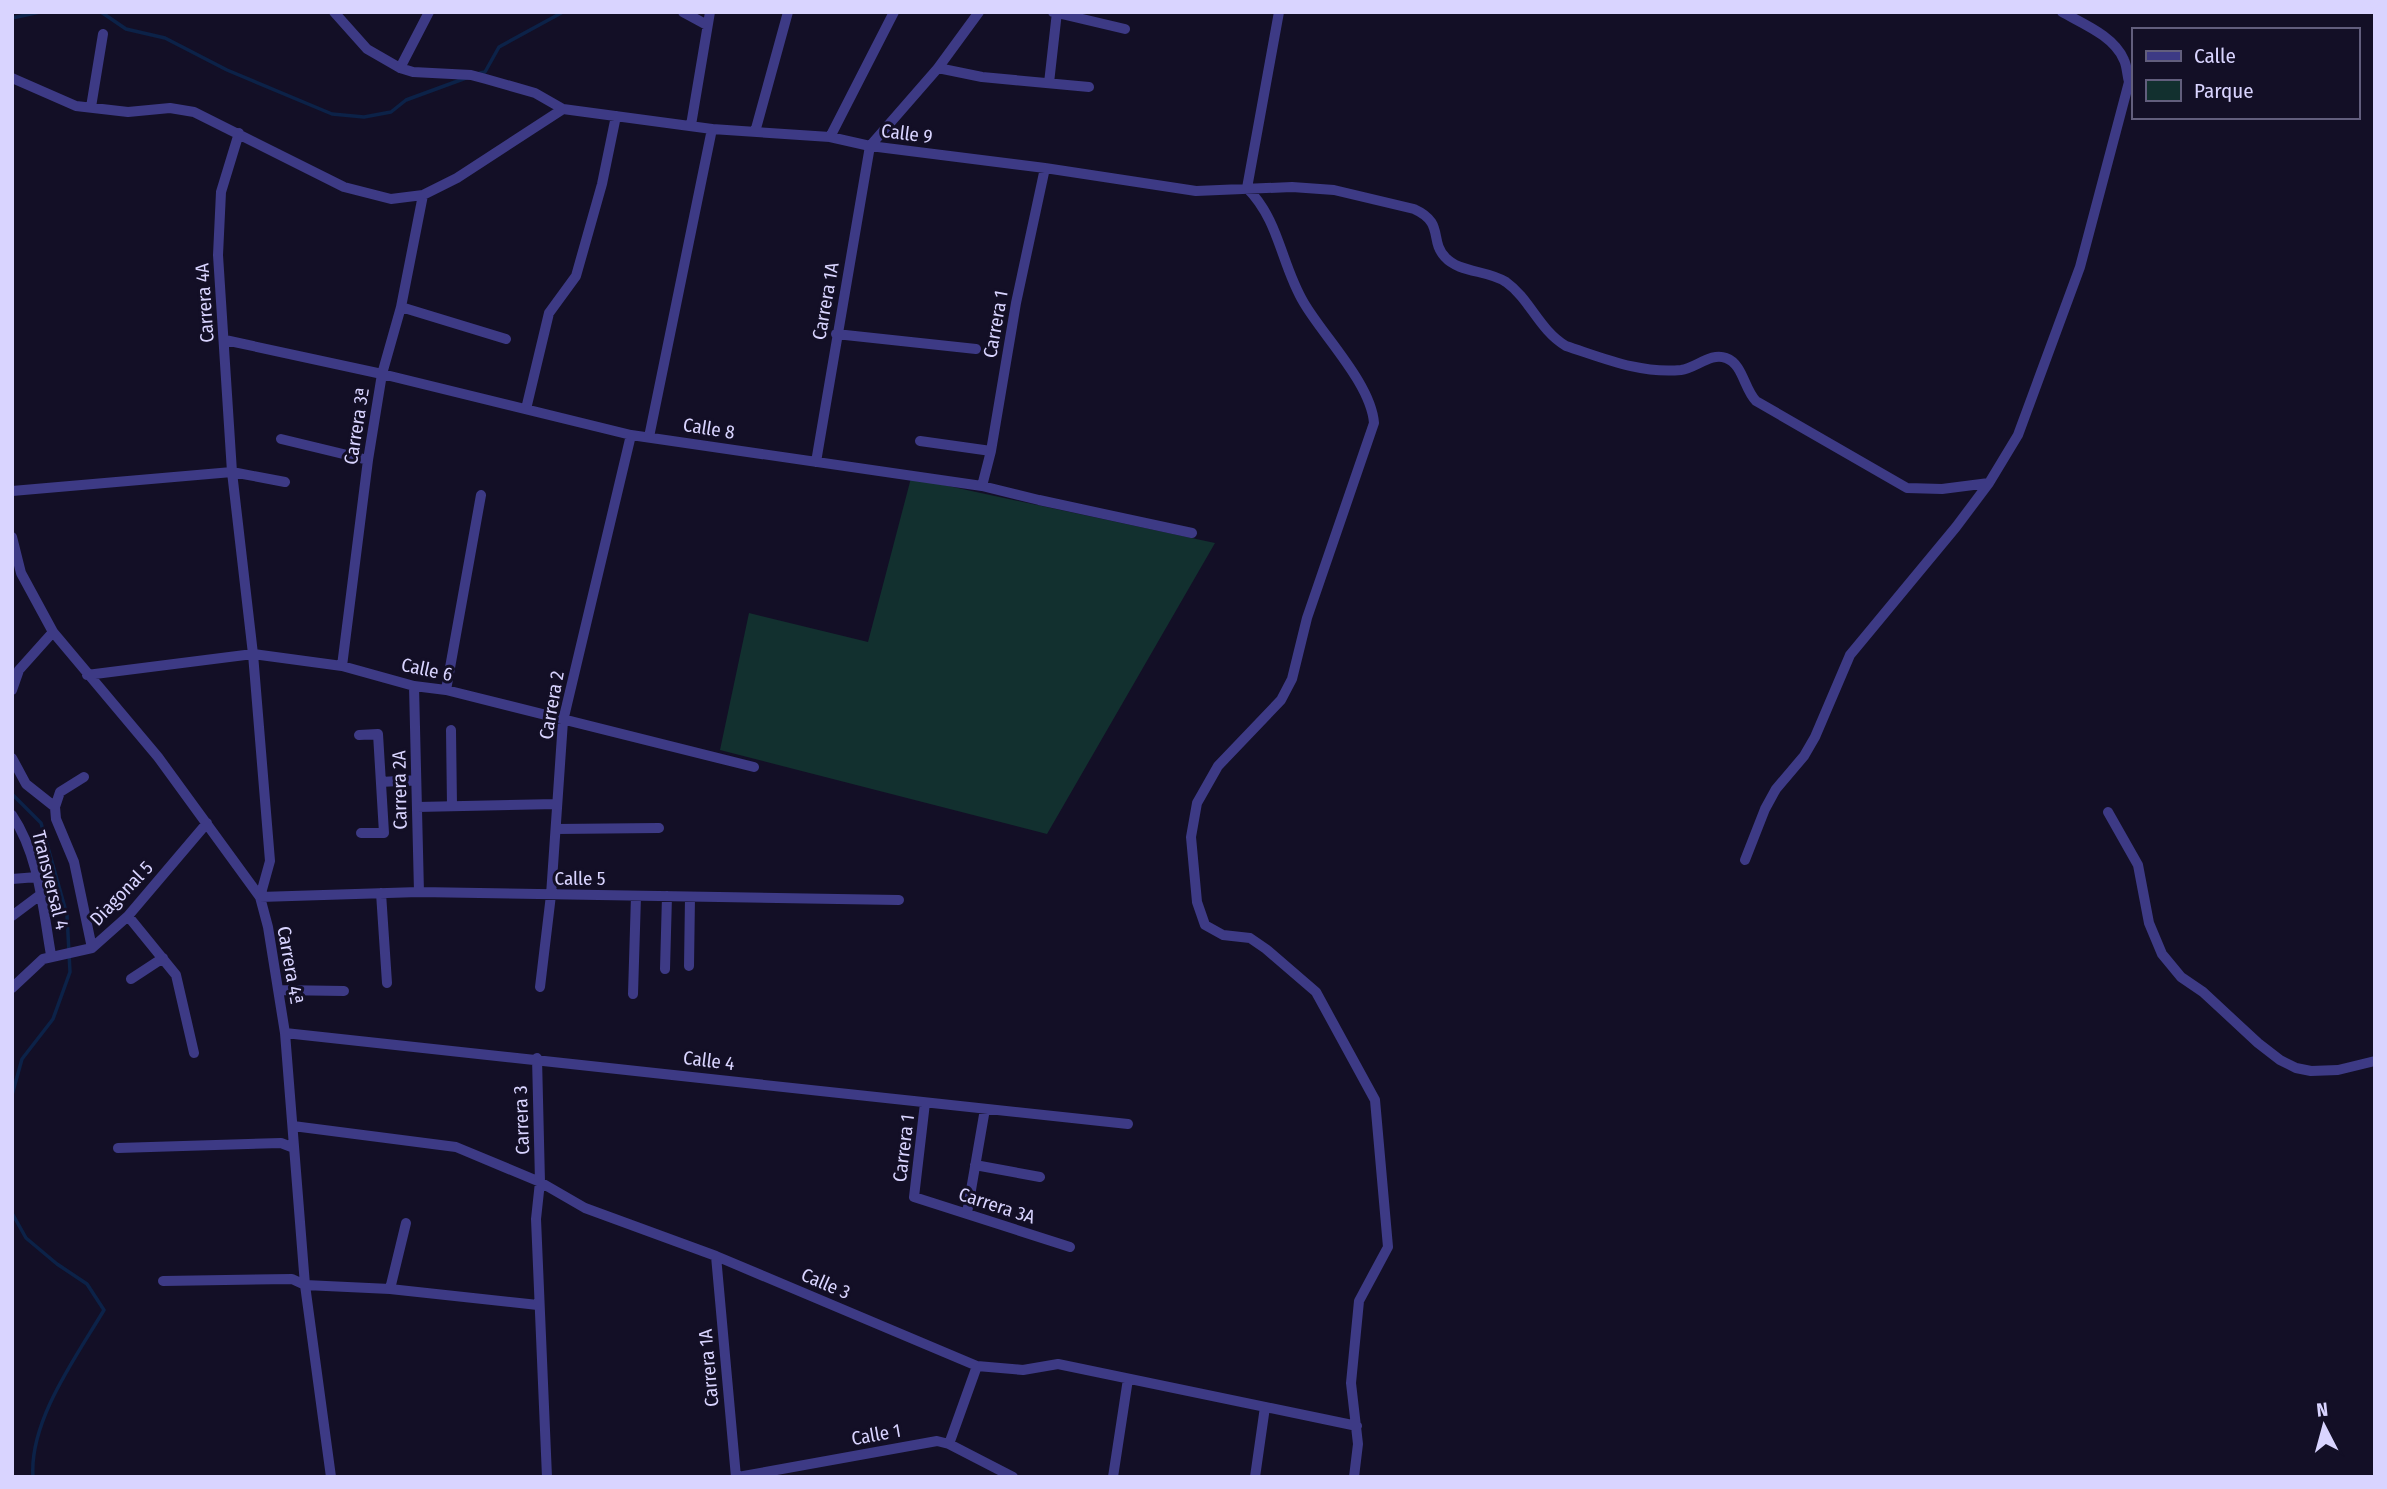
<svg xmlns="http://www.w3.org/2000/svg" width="2387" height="1489" font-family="'Fira Sans Condensed',sans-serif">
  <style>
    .green { fill: #12302f }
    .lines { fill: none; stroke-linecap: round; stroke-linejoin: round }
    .stream { stroke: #0c2248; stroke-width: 3.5 }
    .minor { stroke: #3d3a85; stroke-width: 10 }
    .labels { text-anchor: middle; stroke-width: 6; stroke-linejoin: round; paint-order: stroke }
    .street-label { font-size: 19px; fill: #d9d4ff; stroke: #130f26 }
  </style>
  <rect width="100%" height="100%" fill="#130f26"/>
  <path class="green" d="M 911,478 L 1215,543 L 1047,834 L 720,750 L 749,613 L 868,642 Z"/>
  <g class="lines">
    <path class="stream" d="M 101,12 L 126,29 L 165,38 L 227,70 L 332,114 L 364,117 L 391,112 L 406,100 L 466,78
      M 12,18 L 40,12
      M 480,73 L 485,72 L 499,47 L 563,12
      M 12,794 L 41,823 L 67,915 L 70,972 L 53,1019 L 22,1059 L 12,1095
      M 12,1213 L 26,1238 L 57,1264 L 87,1284 L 104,1310 C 76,1357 29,1421 33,1477"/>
    <path class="minor" d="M 334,12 L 367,49 L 400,68 L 413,72 L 471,75 L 486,79 L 535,93 L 563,109 L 712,129 L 830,137 L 870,146 L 1045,168 L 1196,191 L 1292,187 L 1334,190 L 1414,209 C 1445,223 1429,240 1445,257 C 1459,273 1488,270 1506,282 C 1530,299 1539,330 1566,346 C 1603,358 1640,374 1681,370 C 1696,368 1711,352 1726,358 C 1743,364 1744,389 1756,401 L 1907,488 L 1942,489 L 1989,483
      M 683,12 L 707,25
      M 1053,12 L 1125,29
      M 400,68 L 429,12
      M 938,68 L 982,77 L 1089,87
      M 12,78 L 76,106 L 128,112 L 170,108 L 194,112 L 344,187 L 391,199 L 423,195 L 457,178 L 563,109
      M 1049,83 L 1057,12
      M 91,107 L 103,34
      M 691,125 L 710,12
      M 755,132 L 788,12
      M 239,133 L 221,192 L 218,255 L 232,472 L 253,654 L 270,861 L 260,897
      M 830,137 L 894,12
      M 870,146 L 938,68 L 979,12
      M 1247,188 C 1280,221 1281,265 1304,303 C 1324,337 1371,384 1374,423 L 1307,618 L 1292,679 L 1281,700 L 1218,766 L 1197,803 L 1191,837 L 1197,902 L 1205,925 L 1223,935 L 1250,938 L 1266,949 L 1316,992 L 1375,1100 L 1388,1247 L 1359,1301 L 1351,1383 L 1358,1444 L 1354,1477
      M 1247,188 L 1279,12
      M 401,307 L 506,339
      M 836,334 L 976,349
      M 225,340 L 382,374 L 631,435 L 982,486 L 1039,500 L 1192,533
      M 526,409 L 549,313 L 576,276 L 602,184 L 616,116
      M 649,437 L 712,129
      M 281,439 L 368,460
      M 920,441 L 991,451
      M 816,462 L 870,146
      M 982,486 L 991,451 L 1016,303 L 1045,168
      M 12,491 L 232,472 L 285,482
      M 12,537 L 21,573 L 53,632 L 158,757 L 260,897 L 268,927 L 285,1033 L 305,1285 L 331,1477
      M 342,666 L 368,460 L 382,374 L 401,307 L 423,195
      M 87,675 L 253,654 L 342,666 L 414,686 L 446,690 L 754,767
      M 414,686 L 419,892
      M 12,690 L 19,670 L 53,632
      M 446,690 L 481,495
      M 451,730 L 452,806
      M 359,735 L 378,734 L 384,833 L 361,833
      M 12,758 L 26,784 L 55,807
      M 84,777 L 60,792 L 55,807 L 56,819 L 74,862 L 92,948
      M 381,782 L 416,780
      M 417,807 L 557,804
      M 2108,812 L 2138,865 L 2149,923 L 2162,954 L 2181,977 L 2203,992 L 2258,1043 L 2280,1060 L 2296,1068 L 2311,1071 L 2338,1070 L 2375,1061
      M 12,815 C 39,855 43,909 51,955
      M 556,829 L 659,828
      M 1745,860 L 1765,809 L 1776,789 L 1804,756 L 1815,737 L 1850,655 L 1956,527 L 1989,483 L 2018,435 L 2080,267 L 2129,82 C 2127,75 2127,66 2124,60 C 2114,36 2083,24 2062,12
      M 12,879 L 37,877
      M 381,893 L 387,983
      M 260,897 L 419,892 L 899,900
      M 12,916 L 40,895
      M 128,916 L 176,975 L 194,1053
      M 689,966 L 690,897
      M 665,969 L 667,896
      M 131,979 L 163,958
      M 540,987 L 551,895 L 563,721 L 631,435
      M 12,988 L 43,959 L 92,948 L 128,916 L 207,823
      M 278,990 L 344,991
      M 633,994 L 636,896
      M 285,1033 C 567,1061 847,1095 1128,1124
      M 537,1058 L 540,1182 L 536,1219 L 547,1477
      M 925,1103 L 914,1197 L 1070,1247
      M 293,1126 L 456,1147 L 540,1182 L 585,1208 L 716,1256 L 977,1366 L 1023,1370 L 1058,1364 L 1357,1426
      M 118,1148 L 281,1143 L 294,1148
      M 975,1165 L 1040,1177
      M 967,1213 L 985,1109
      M 716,1256 L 736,1477
      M 163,1281 L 292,1279 L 305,1285 L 390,1289 L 538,1305
      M 390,1289 L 406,1223
      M 949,1444 L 977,1366
      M 738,1477 L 937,1441 L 949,1444 L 1013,1477
      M 1113,1477 L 1128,1379
      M 1255,1477 L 1265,1407"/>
  </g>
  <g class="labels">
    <g class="street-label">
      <text transform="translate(907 133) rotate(7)" y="7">Calle 9</text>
      <text transform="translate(825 301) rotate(-80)" y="7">Carrera 1A</text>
      <text transform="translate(204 303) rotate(-94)" y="7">Carrera 4A</text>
      <text transform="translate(995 324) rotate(-80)" y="7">Carrera 1</text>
      <text transform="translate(356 426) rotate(-81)" y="7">Carrera 3ª</text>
      <text transform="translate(709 428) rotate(9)" y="7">Calle 8</text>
      <text transform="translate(427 669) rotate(12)" y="7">Calle 6</text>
      <text transform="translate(551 705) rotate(-80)" y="7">Carrera 2</text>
      <text transform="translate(399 790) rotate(-91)" y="7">Carrera 2A</text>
      <text x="580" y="885">Calle 5</text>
      <text transform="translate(51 880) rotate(76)" y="7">Transversal 4</text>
      <text transform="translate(121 893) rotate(-46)" y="7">Diagonal 5</text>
      <text transform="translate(291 965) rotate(80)" y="7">Carrera 4ª</text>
      <text transform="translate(709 1060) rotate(7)" y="7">Calle 4</text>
      <text transform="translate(521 1120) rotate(-92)" y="7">Carrera 3</text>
      <text transform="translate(903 1148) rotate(-83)" y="7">Carrera 1</text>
      <text transform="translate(997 1205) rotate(18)" y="7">Carrera 3A</text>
      <text transform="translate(826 1283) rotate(23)" y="7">Calle 3</text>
      <text transform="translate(708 1368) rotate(-95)" y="7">Carrera 1A</text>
      <text transform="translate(876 1434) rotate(-10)" y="7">Calle 1</text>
    </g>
  </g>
  <rect width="2387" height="1489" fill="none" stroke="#d9d4ff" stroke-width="28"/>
  <rect x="2132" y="28" width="228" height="91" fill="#130f26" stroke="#625e7d" stroke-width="2"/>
  <rect x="2146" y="51" width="35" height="10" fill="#3d3a85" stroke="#625e7d" stroke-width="2"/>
  <text x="2194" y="63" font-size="21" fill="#d9d4ff">Calle</text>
  <rect x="2146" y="80" width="35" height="21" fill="#12302f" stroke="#625e7d" stroke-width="2"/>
  <text x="2194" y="98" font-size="21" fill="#d9d4ff">Parque</text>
  <g transform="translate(2324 1426) rotate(354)" stroke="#130f26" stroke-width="5" paint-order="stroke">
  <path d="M0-5L12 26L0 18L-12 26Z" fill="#d9d4ff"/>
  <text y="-10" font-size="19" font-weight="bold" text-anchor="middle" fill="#d9d4ff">N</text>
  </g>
</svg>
